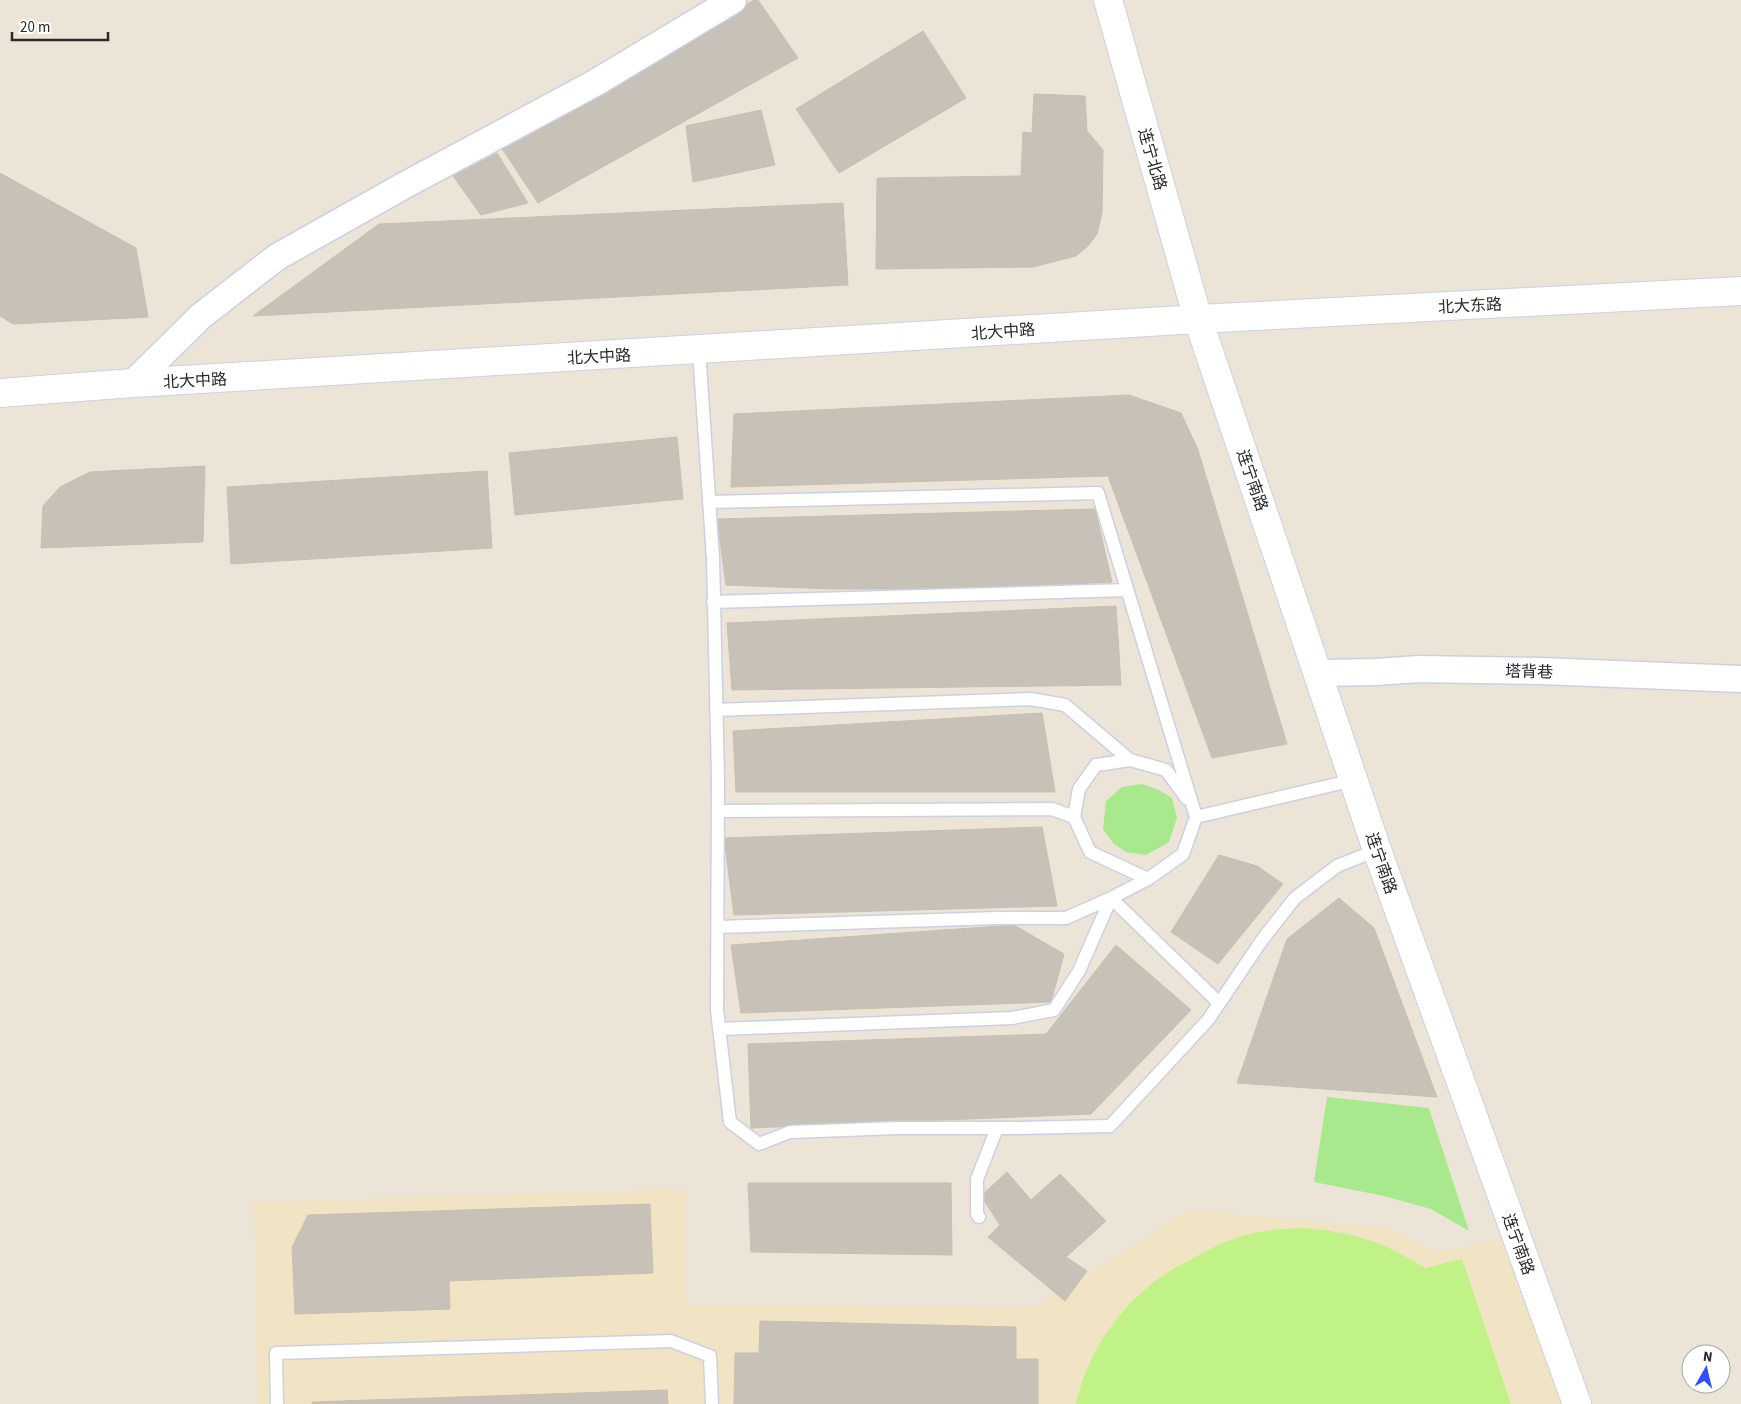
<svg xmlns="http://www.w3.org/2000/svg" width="1741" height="1404" font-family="'Source Sans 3','Noto Sans SC',sans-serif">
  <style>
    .education { fill: #f0e4c4 }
    .green { fill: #a9e98d }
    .pitch { fill: #c0f288 }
    .building { fill: #c7c1b7; stroke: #c7c0b1 }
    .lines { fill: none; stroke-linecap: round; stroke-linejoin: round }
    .lane-casing { stroke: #ccd0e3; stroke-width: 15 }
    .street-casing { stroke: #ccd0e3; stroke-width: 29 }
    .secondary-casing { stroke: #ccd0e3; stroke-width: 30 }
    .lane { stroke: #fff; stroke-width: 12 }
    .street { stroke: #fff; stroke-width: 26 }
    .secondary { stroke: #fff; stroke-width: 28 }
    .labels { text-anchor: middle; stroke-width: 4; stroke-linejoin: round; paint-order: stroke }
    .street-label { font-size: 16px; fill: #282828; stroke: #fff }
  </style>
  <rect width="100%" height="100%" fill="#ece4d7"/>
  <path class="education" d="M 686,1189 L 686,1305 L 1035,1307 L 1188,1210 L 1391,1228 L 1435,1252 L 1507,1238 L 1564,1404 L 257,1404 L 254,1202 Z"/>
  <path class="green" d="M 1142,784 L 1159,790 L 1172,798 L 1177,818 L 1169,842 L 1146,855 L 1126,852 L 1114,844 L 1103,829 L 1106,801 L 1122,787 Z
    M 1327,1097 L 1429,1108 L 1469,1231 L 1431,1209 L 1384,1196 L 1314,1182 Z"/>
  <path class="pitch" d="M 1302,1228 C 1352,1232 1383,1241 1425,1268 L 1462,1259 L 1511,1404 L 1076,1404 C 1087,1352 1122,1302 1167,1273 C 1175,1267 1185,1263 1193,1258 C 1210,1249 1227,1240 1245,1235 C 1264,1230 1283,1229 1302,1228 Z"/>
  <path class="building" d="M 754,0 L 758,0 L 798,58 L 538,203 L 501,147 Z
    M 923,31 L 966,98 L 839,173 L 796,109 Z
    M 1034,94 L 1085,96 L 1087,131 L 1103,150 L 1102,213 L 1097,234 L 1088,246 L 1076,256 L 1033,267 L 876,269 L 877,178 L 1021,176 L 1023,132 L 1032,133 Z
    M 761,110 L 775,165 L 693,182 L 686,126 Z
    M 497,153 L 528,203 L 481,215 L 453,176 Z
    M 0,173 L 136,248 L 148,317 L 13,324 L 0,316 Z
    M 843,203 L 848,285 L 253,316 L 379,224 Z
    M 1129,395 L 1181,413 L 1198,450 L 1287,744 L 1212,758 L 1108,476 L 731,487 L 734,414 Z
    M 677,437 L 683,499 L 515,515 L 509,453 Z
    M 205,466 L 203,542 L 41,548 L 43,506 L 60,487 L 90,472 Z
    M 487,471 L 492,548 L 231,564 L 227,487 Z
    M 1095,509 L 1112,582 L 972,589 L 831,589 L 726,585 L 717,519 Z
    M 1116,606 L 1121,685 L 732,690 L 727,623 Z
    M 1042,713 L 1055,792 L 736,792 L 733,731 Z
    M 1042,827 L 1057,906 L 734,915 L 724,838 Z
    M 1219,855 L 1257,866 L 1283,884 L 1218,964 L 1171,932 Z
    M 1339,898 L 1374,928 L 1437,1097 L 1237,1083 L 1287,939 Z
    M 1014,925 L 1064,954 L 1051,1002 L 741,1013 L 731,945 Z
    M 1116,945 L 1191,1010 L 1091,1114 L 751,1128 L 748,1044 L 1046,1034 Z
    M 1007,1172 L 1031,1200 L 1060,1174 L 1106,1221 L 1066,1257 L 1087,1271 L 1065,1301 L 988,1237 L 1000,1225 L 981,1196 Z
    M 748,1183 L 951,1183 L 952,1255 L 751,1252 Z
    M 650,1204 L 653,1273 L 449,1281 L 450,1309 L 295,1314 L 292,1247 L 308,1215 Z
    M 760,1321 L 1016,1327 L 1016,1359 L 1038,1359 L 1038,1404 L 734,1404 L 735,1353 L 759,1353 Z
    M 667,1390 L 668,1404 L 312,1404 L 312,1402 Z"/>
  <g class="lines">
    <g class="lane-casing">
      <path id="lane" d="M 699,350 L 713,558 L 718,778 L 717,1010 L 730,1122 L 759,1144 L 790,1132 L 898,1128 L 1016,1128 L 1110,1126 L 1208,1020 L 1262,940 L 1295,898 L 1337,866 L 1377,850
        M 709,502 L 1098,493 L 1196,817
        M 713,602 L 1127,590
        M 716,710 L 1030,699 L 1065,705 L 1130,760
        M 718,811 L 1052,809 L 1074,817 L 1090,852 L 1148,879
        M 1074,817 L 1079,789 L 1096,765 L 1130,760 L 1166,770 L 1187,799
        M 718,927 L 998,918 L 1066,918 L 1111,898 L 1219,1003
        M 720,1029 L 1012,1018 L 1054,1010 L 1079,971 L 1111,898 L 1148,879 L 1183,854 L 1196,817 L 1354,780
        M 979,1217 L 977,1214 L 977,1179 L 997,1128
        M 277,1404 L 276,1353 L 671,1341 L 710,1356 L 712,1404"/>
    </g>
    <g class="street-casing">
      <path id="street" d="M 133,383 L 201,316 L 277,257 L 405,185 L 595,83 L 733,0
        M 1318,673 L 1376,672 L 1419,669 L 1541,671 L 1741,679"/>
    </g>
    <g class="secondary-casing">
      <path id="secondary" d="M 1108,0 L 1198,319 L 1377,850 L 1577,1404
        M 0,393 L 133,383 L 1198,319 L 1741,291"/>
    </g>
    <use href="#lane" class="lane"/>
    <use href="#street" class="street"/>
    <use href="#secondary" class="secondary"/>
  </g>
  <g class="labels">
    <g class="street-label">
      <text transform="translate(1153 159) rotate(74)" y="6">连宁北路</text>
      <text transform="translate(1470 305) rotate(-3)" y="6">北大东路</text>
      <text transform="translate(1003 331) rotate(-4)" y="6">北大中路</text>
      <text transform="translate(599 356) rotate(-3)" y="6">北大中路</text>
      <text transform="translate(195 380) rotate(-3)" y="6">北大中路</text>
      <text transform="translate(1253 480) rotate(71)" y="6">连宁南路</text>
      <text transform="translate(1529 671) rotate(1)" y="6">塔背巷</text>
      <text transform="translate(1382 863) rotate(71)" y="6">连宁南路</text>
      <text transform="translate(1519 1244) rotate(70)" y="6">连宁南路</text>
    </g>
  </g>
  <g transform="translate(1706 1369) rotate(8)"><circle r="24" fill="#ffffff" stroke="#a9a9a9"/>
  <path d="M0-4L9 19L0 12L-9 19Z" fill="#314fff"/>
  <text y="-8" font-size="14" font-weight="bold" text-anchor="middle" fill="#282828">N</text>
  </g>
  <path d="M12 32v8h96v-8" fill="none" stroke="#282828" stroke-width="2.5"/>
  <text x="20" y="32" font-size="15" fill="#282828" stroke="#ffffff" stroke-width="4" paint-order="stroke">20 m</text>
</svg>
